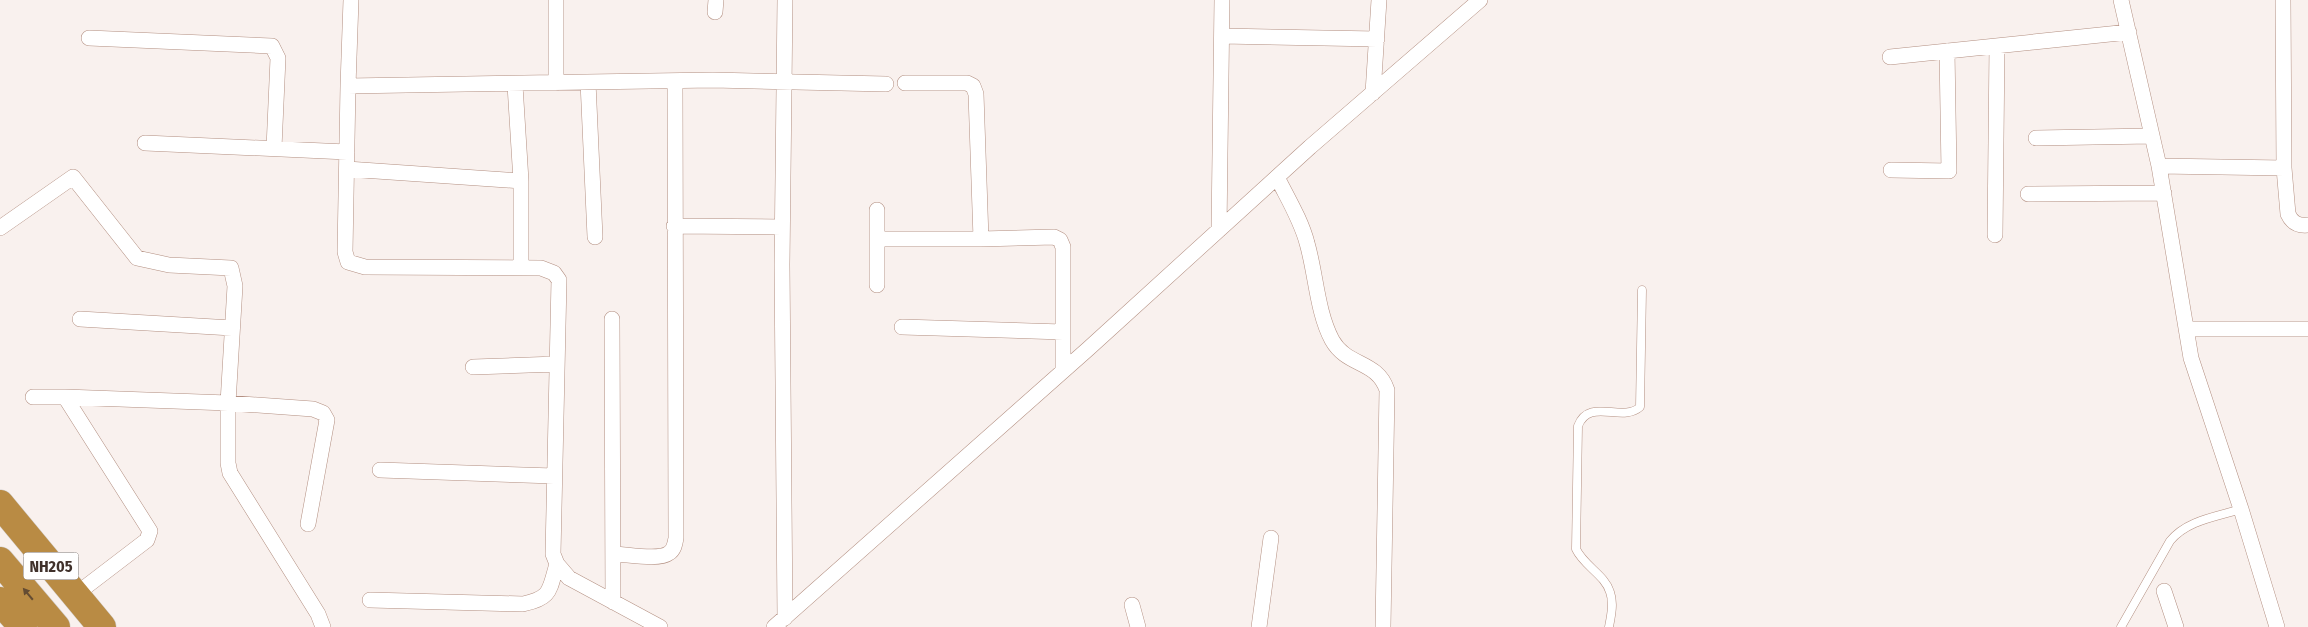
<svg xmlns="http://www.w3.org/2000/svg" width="2308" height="627" font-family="'Fira Sans Condensed',sans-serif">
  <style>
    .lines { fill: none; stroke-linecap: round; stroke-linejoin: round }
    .lane-casing { stroke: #b38f81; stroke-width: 9 }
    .street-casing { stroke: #b38f81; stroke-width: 16 }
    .highway-casing { stroke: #d1cecc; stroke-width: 29 }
    .lane { stroke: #fff; stroke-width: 8 }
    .street { stroke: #fff; stroke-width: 15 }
    .highway { stroke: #b98b44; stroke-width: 28 }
    .oneway { fill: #644c32 }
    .labels { text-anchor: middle; stroke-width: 4; stroke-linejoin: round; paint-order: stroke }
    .shield { fill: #fff; stroke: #796f6b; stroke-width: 1 }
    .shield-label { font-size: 16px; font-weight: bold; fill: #40312b }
  </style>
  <rect width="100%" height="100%" fill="#f9f1ee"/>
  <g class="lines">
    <g class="lane-casing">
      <path id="lane" d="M 1609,627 C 1611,616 1614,603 1610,592 C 1605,575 1584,566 1576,549 L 1578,426 C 1589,397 1622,423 1640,407 L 1642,290
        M 2121,627 L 2170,541 C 2187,520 2216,517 2241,509"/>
    </g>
    <g class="street-casing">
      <path id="street" d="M 351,0 L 348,86 L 345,252 L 348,262 L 365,267 L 541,268 L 554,273 L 559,280 L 553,554 L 557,564 L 569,578 L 660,627
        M 785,0 L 782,265 L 785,618
        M 2121,0 L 2159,166 L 2191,358 L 2241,509 L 2277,627
        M 2283,0 L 2284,168 L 2288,214 C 2292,223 2298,226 2308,225
        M 715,12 L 716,0
        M 1222,36 L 1377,39
        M 89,38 L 272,46 L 278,58 L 274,148
        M 1890,57 L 2129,32
        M 588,82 L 595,237
        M 556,83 L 556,0
        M 905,83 L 967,83 L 973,86 L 976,94 L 981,239 L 1054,237 L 1060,240 L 1063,247 L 1063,371
        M 515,85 L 521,181 L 521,268
        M 348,86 L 713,80 L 886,84
        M 1373,93 L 1379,0
        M 2036,138 L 2151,136
        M 145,143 L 347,152
        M 2159,166 L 2284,168
        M 347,169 L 521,181
        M 1891,170 L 1949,171 L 1947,51
        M 1277,177 C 1288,199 1301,220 1307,243 C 1316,274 1317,312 1332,340 C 1347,367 1377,360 1387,390 L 1383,627
        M 2028,194 L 2164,193
        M 877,210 L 877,285
        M 674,226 L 782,227
        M 0,228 L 73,177 L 137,258 L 169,265 L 231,268 L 235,286 L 228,403 L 228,463 L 230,473 L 318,614 L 323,627
        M 1219,230 L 1222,0
        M 1995,235 L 1997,46
        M 877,239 L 981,239
        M 80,319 L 232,328
        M 612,319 L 613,602
        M 902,327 L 1063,332
        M 2186,329 L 2308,329
        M 473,367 L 557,364
        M 33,397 L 65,397
        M 380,470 L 554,476
        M 613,554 C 626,554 659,561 669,553 C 674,550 675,544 676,538 L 675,82
        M 2164,591 L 2176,627
        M 75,595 L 147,540 L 150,531 L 65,397 L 228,403 L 313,409 L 323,413 L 327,420 L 308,524
        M 370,600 L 523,604 C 552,598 549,590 557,564
        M 1132,605 L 1138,627
        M 774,627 L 1088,349 L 1310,147 L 1480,0
        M 1259,627 L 1271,538"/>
    </g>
    <g class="highway-casing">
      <path id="highway" d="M 0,504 L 102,627
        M 0,561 L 56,627
        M 0,601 L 23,627"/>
    </g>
    <use href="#lane" class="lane"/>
    <use href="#street" class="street"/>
    <use href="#highway" class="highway"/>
  </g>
  <defs><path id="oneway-solid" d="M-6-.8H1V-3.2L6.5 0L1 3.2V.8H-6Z" transform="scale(1.25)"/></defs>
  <use class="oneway" href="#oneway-solid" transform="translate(28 594) rotate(-130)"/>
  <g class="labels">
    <rect class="shield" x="23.5" y="552.5" width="55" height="27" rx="4"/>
    <g class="shield-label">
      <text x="51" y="572">NH205</text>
    </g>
  </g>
</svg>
